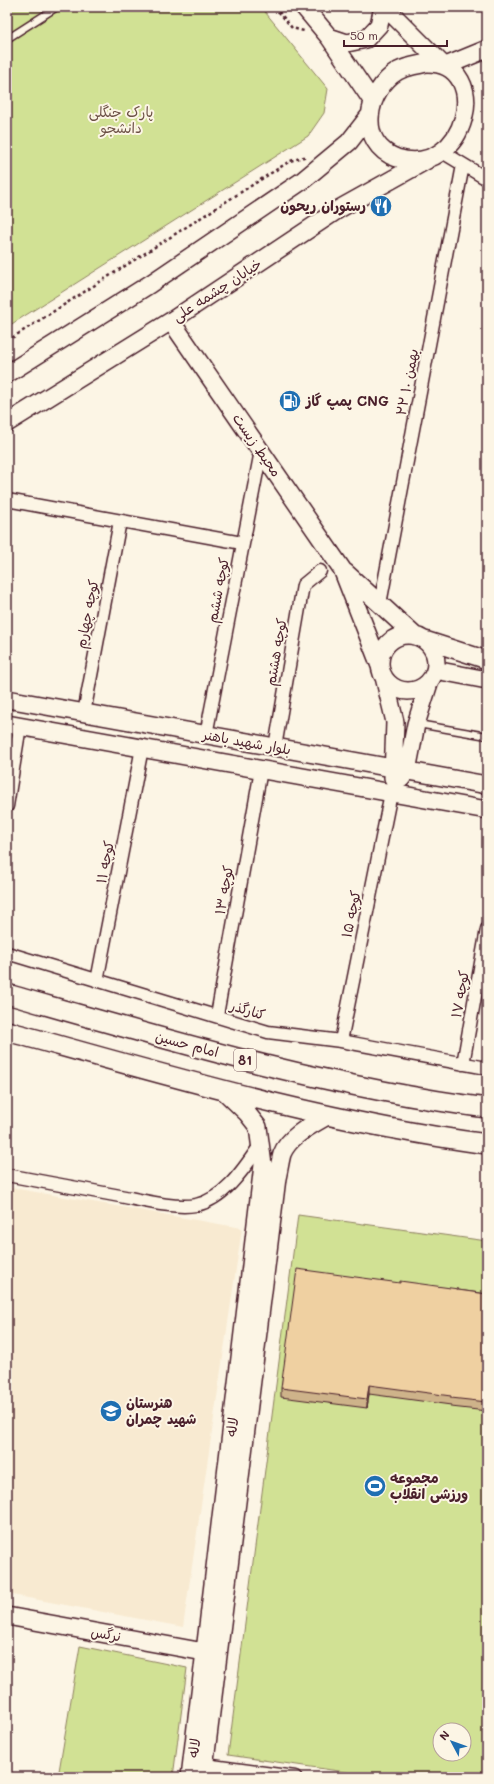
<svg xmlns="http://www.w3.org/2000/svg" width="494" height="1784" font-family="Mali,'Playpen Sans Arabic',sans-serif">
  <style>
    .built { fill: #f8ead1 }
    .green { fill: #d1e194; stroke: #8e8060; fill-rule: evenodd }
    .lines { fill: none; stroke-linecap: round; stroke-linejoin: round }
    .lane-casing { stroke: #4a1f2b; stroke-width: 9 }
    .street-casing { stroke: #4a1f2b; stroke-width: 15 }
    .secondary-casing { stroke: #4a1f2b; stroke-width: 20 }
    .primary-casing { stroke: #4a1f2b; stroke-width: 22 }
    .path { stroke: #4a1f2b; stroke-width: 2.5; stroke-dasharray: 3 3; stroke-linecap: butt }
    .lane { stroke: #fcf5e5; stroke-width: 6 }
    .street { stroke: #fcf5e5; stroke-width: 12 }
    .secondary { stroke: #fcf5e5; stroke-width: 17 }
    .primary { stroke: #fcf5e5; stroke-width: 19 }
    .wall { fill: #ceb38a; stroke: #4a1f2b }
    .shaded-wall { fill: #a79271; stroke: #4a1f2b }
    .building { fill: #efd0a1; stroke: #4a1f2b }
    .labels { text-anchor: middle; stroke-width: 4; stroke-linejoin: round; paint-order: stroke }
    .shield { fill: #fcf5e5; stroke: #7f5f63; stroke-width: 1 }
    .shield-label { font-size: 13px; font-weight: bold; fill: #4a1f2b }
    .park-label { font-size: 14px; fill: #6c5045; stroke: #fcf5e5 }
    .poi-label { font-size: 14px; font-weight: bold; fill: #4a1f2b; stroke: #fcf5e5; text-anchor: start }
    .street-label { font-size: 14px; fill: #4a1f2b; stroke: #fcf5e5 }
  </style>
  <rect width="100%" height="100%" fill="#fcf5e5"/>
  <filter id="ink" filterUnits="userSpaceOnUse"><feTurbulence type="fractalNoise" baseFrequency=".025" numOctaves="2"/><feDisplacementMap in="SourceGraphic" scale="8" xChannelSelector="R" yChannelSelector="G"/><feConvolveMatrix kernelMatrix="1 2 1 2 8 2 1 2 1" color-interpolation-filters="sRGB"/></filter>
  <g filter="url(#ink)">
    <path class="built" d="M 7,1187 L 242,1228 L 183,1627 L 7,1594 Z"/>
    <path class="green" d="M 7,7 L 261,7 L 328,89 L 324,113 L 308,136 L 7,327 Z
      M 298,1215 L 487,1241 L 487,1777 L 380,1777 L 228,1755 ZM 440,1730 L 464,1730 L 464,1754 L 440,1754 Z
      M 80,1646 L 187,1668 L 173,1777 L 58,1777 Z"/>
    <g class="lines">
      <g class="lane-casing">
        <path id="lane" d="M 7,39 L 57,7
          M 418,724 L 487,736"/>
      </g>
      <g class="street-casing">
        <path id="street" d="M 444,153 L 487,179
          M 7,500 L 242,543
          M 380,604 L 463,165
          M 84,713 L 120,521
          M 206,735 L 261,451
          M 275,747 L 303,585 L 320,571
          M 7,806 L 20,726
          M 7,953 L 268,1032 L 341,1041 L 487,1068
          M 97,981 L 142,748
          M 217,1015 L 261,770
          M 341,1041 L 391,793
          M 463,1064 L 487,929
          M 7,1175 C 45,1182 83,1189 120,1196 C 141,1200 175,1209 196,1205 C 225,1199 245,1167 261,1144
          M 205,1765 L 295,1777"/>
      </g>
      <g class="secondary-casing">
        <path id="secondary" d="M 304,7 L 329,37 L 373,102
          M 385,7 L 441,63
          M 329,37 L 347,43 L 366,39 L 379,25 L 383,7
          M 427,63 C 494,62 467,180 397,158 C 356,144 366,90 398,71 C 407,66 418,65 427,63 Z
          M 448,65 L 487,49
          M 171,321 L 342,569 L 380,666
          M 7,374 L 150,284 L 302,181 L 349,142 L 370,115
          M 7,423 L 171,321 L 339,209 L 427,160
          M 345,572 L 415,636
          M380 663a28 28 0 1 1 56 0a28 28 0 1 1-56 0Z
          M 425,640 L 487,660
          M 435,670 L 487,680
          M 384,677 L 395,722 L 393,778
          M 7,699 L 487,785
          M 7,724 L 487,810
          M 401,779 L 407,771 L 416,724 L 430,680
          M 7,1616 L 215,1654
          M 190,1777 L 263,1165 L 258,1127 L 247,1113 L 223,1090
          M 203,1777 L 277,1178 C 279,1170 280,1161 282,1154 C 289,1136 312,1125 327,1116"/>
      </g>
      <g class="primary-casing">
        <path id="primary" d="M 7,994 C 165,1039 324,1087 487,1108
          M 7,1031 C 166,1075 323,1122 487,1144"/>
      </g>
      <path class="path" d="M 275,7 L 292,28 L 304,31
        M 7,341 L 290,161 L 307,156"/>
      <use href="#lane" class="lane"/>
      <use href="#street" class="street"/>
      <use href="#secondary" class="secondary"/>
      <use href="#primary" class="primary"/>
    </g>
    <path class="wall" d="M 458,1290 L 487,1294 L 487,1411 L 451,1407 L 451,1405 L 369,1394 L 367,1408 L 281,1397 L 281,1388 Z"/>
    <path class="shaded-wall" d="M 369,1385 L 369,1394 L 367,1408 L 367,1399 Z"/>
    <path class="building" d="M 297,1269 L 400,1283 L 400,1281 L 458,1289 L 458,1290 L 487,1294 L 487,1402 L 451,1398 L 451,1396 L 369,1385 L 367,1399 L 281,1388 Z"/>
  </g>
  <defs>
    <g id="restaurant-disc" transform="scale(1.15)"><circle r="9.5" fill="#1f6fb2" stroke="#fcf5e5"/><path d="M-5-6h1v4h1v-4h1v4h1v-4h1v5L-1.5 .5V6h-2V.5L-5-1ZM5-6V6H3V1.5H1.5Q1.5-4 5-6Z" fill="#fff"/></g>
    <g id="fuel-disc" transform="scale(1.15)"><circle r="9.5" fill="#1f6fb2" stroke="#fcf5e5"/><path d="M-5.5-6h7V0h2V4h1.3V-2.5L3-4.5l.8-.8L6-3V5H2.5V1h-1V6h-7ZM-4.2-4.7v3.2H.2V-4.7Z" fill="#fff"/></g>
    <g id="school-disc" transform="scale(1.15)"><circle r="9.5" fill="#1f6fb2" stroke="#fcf5e5"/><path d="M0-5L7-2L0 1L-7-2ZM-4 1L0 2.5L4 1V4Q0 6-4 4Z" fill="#fff"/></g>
    <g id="stadium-disc" transform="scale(1.15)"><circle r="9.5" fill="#1f6fb2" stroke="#fcf5e5"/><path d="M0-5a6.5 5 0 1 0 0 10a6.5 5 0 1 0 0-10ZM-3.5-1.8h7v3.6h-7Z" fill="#fff"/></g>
  </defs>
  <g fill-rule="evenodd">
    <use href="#restaurant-disc" x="381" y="206"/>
    <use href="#fuel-disc" x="290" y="401"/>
    <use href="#school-disc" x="111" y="1411"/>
    <use href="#stadium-disc" x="375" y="1486"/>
  </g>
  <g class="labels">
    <rect class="shield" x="234" y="1049" width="22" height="22" rx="3"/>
    <g class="shield-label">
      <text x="245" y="1065">81</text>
    </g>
    <g class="park-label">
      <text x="121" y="117">پارک جنگلی<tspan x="121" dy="16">دانشجو</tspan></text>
    </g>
    <g class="poi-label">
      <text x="366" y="211" text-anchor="end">رستوران ریحون</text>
      <text x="306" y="406">پمپ گاز CNG</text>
      <text x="126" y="1408">هنرستان<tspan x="126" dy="16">شهید چمران</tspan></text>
      <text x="390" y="1483">مجموعه<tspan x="390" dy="16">ورزشی انقلاب</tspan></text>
    </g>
    <g class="street-label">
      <text transform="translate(217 290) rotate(-33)" y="5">خیابان چشمه علی</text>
      <text transform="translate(407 382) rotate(-79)" y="5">۲۲ بهمن ۱۰</text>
      <text transform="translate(257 445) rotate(55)" y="5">محیط زیست</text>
      <text transform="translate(218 590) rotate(-79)" y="5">کوچه ششم</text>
      <text transform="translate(87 614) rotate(-79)" y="5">کوچه چهارم</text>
      <text transform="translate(276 652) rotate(-80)" y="5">کوچه هشتم</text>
      <text transform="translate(247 742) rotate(10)" y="5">بلوار شهید باهنر</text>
      <text transform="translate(105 862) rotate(-79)" y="5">کوچه ۱۱</text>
      <text transform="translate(224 890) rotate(-80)" y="5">کوچه ۱۳</text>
      <text transform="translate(351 914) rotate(-78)" y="5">کوچه ۱۵</text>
      <text transform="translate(460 994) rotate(-80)" y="5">کوچه ۱۷</text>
      <text transform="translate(248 1010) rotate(17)" y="5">کنارگذر</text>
      <text transform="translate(187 1044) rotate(15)" y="5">امام حسین</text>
      <text transform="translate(232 1427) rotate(-83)" y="5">لاله</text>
      <text transform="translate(106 1634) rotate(10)" y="5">نرگس</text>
      <text transform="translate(194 1748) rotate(-83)" y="5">لاله</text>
    </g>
  </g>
  <rect width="494" height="1784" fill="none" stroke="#fcf5e5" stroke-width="24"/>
  <rect x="12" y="12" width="470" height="1760" fill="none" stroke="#4a1f2b" stroke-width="1.5" filter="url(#ink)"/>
  <g transform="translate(452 1742) rotate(311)"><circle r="19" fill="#fcf5e5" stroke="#b59f9b"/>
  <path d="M0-3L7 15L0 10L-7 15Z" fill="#1f6fb2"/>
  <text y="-6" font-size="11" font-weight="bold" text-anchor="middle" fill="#4a1f2b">N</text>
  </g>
  <path d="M344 40v6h103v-6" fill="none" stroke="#4a1f2b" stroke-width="2"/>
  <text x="350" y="40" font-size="12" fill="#4a1f2b" stroke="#fcf5e5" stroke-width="3" paint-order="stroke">50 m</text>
</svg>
